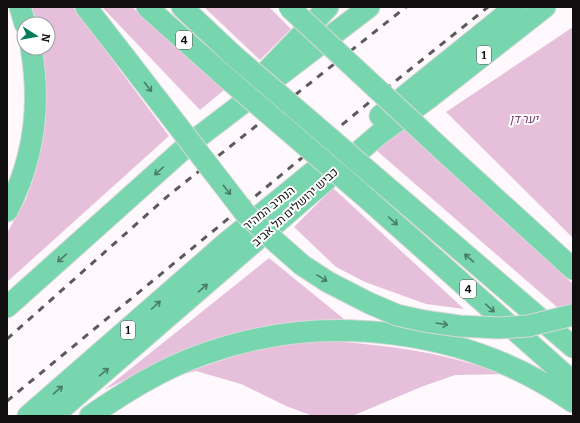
<svg xmlns="http://www.w3.org/2000/svg" width="580" height="423" font-family="Bitter,Heebo,serif">
  <style>
    .green { fill: #e6bfdb }
    .lines { fill: none; stroke-linecap: round; stroke-linejoin: round }
    .highway-casing { stroke: #d9d8d9; stroke-width: 23 }
    .highway { stroke: #77d6ae; stroke-width: 21 }
    .rail { stroke: #5d595b; stroke-width: 3; stroke-dasharray: 7 7; stroke-linecap: butt }
    .highway-bridge-casing { stroke: #d9d8d9; stroke-width: 23; stroke-linecap: butt }
    .highway-bridge { stroke: #77d6ae; stroke-width: 21 }
    .oneway { stroke: #497c67 }
    .labels { text-anchor: middle; stroke-width: 4; stroke-linejoin: round; paint-order: stroke }
    .shield { fill: #fff; stroke: #585658; stroke-width: 1 }
    .shield-label { font-size: 11px; font-weight: bold; fill: #110e10 }
    .park-label { font-size: 12px; font-style: italic; fill: #7b3c6e; stroke: #fff }
    .street-label { font-size: 12px; fill: #110e10; stroke: #fff }
  </style>
  <rect width="100%" height="100%" fill="#fff9fd"/>
  <path class="green" d="M 32,7 L 73,7 L 169,136 L 7,282 L 7,233 L 26,199 L 35,173 L 42,146 L 46,118 L 46,86 L 42,48 L 48,48 L 48,24 L 37,24 Z
    M 102,7 L 132,7 L 224,90 L 200,110 Z
    M 204,7 L 269,7 L 291,29 L 260,60 Z
    M 573,27 L 573,238 L 446,112 Z
    M 404,128 L 573,284 L 573,321 L 376,150 Z
    M 333,188 L 464,309 L 426,304 L 365,282 L 336,267 L 294,227 Z
    M 269,258 L 344,319 L 308,321 L 269,325 L 234,334 L 191,348 L 104,390 Z
    M 312,340 C 349,342 385,345 422,352 C 451,357 479,366 508,374 L 455,375 L 421,387 L 357,414 L 349,416 L 313,416 L 286,406 L 241,384 L 196,371 L 175,376 L 241,354 L 276,345 Z"/>
  <g class="lines">
    <g class="highway-casing">
      <path id="highway" d="M 20,7 L 25,24
        M 86,7 L 124,56
        M 147,7 L 221,73
        M 182,7 L 233,55
        M 264,74 L 328,7
        M 380,116 L 515,7
        M 449,156 L 573,269
        M 381,182 L 573,347
        M 363,195 L 573,382
        M 7,211 C 34,160 41,105 31,48
        M 7,307 L 188,145 L 369,7
        M 28,416 L 226,243 L 335,154
        M 53,416 L 378,135 L 429,98 L 545,7
        M 90,416 C 125,392 163,368 204,354 C 324,311 467,328 573,402"/>
    </g>
    <use href="#highway" class="highway"/>
    <path class="rail" d="M 7,339 L 169,195 L 406,7
      M 7,401 L 372,100 L 488,7"/>
    <g class="highway-bridge-casing">
      <path id="highway-bridge" d="M 289,7 L 449,156
        M 233,55 L 381,182
        M 124,56 L 245,213 L 277,243 L 302,265 L 328,282 L 369,303 L 397,315 L 424,321 L 459,326 L 499,328 L 528,326 L 573,315
        M 221,73 L 363,195"/>
    </g>
    <use href="#highway-bridge" class="highway-bridge"/>
  </g>
  <defs><path id="oneway-shaft" d="M-6 0H5M1.5-3L5.5 0L1.5 3" fill="none" stroke-width="1.6" stroke-linecap="round" stroke-linejoin="round"/></defs>
  <g class="oneway">
    <use href="#oneway-shaft" transform="translate(148 87) rotate(52)"/>
    <use href="#oneway-shaft" transform="translate(159 171) rotate(138)"/>
    <use href="#oneway-shaft" transform="translate(227 190) rotate(52)"/>
    <use href="#oneway-shaft" transform="translate(393 221) rotate(42)"/>
    <use href="#oneway-shaft" transform="translate(62 258) rotate(138)"/>
    <use href="#oneway-shaft" transform="translate(469 258) rotate(-139)"/>
    <use href="#oneway-shaft" transform="translate(322 278) rotate(32)"/>
    <use href="#oneway-shaft" transform="translate(203 288) rotate(-41)"/>
    <use href="#oneway-shaft" transform="translate(156 305) rotate(-42)"/>
    <use href="#oneway-shaft" transform="translate(490 308) rotate(42)"/>
    <use href="#oneway-shaft" transform="translate(442 324) rotate(9)"/>
    <use href="#oneway-shaft" transform="translate(104 372) rotate(-40)"/>
    <use href="#oneway-shaft" transform="translate(58 390) rotate(-41)"/>
  </g>
  <g class="labels">
    <g class="shield">
      <rect x="176" y="31" width="16" height="18" rx="3"/>
      <rect x="477" y="46" width="14" height="18" rx="3"/>
      <rect x="460" y="280" width="16" height="18" rx="3"/>
      <rect x="121" y="321" width="14" height="18" rx="3"/>
    </g>
    <g class="shield-label">
      <text x="184" y="44">4</text>
      <text x="484" y="59">1</text>
      <text x="468" y="293">4</text>
      <text x="128" y="334">1</text>
    </g>
    <g class="park-label">
      <text x="524" y="123">יער דן</text>
    </g>
    <g class="street-label">
      <text transform="translate(295 207) rotate(-42)" y="4">כביש ירושלים תל אביב</text>
      <text transform="translate(269 208) rotate(-39)" y="4">הנתיב המהיר</text>
    </g>
  </g>
  <rect width="580" height="423" fill="none" stroke="#110e10" stroke-width="16"/>
  <g transform="translate(36 36) rotate(101)"><circle r="19" fill="#ffffff" stroke="#a09f9f"/>
  <path d="M0-3L7 15L0 10L-7 15Z" fill="#057b57"/>
  <text y="-6" font-size="11" font-weight="bold" text-anchor="middle" fill="#110e10">N</text>
  </g>
</svg>
